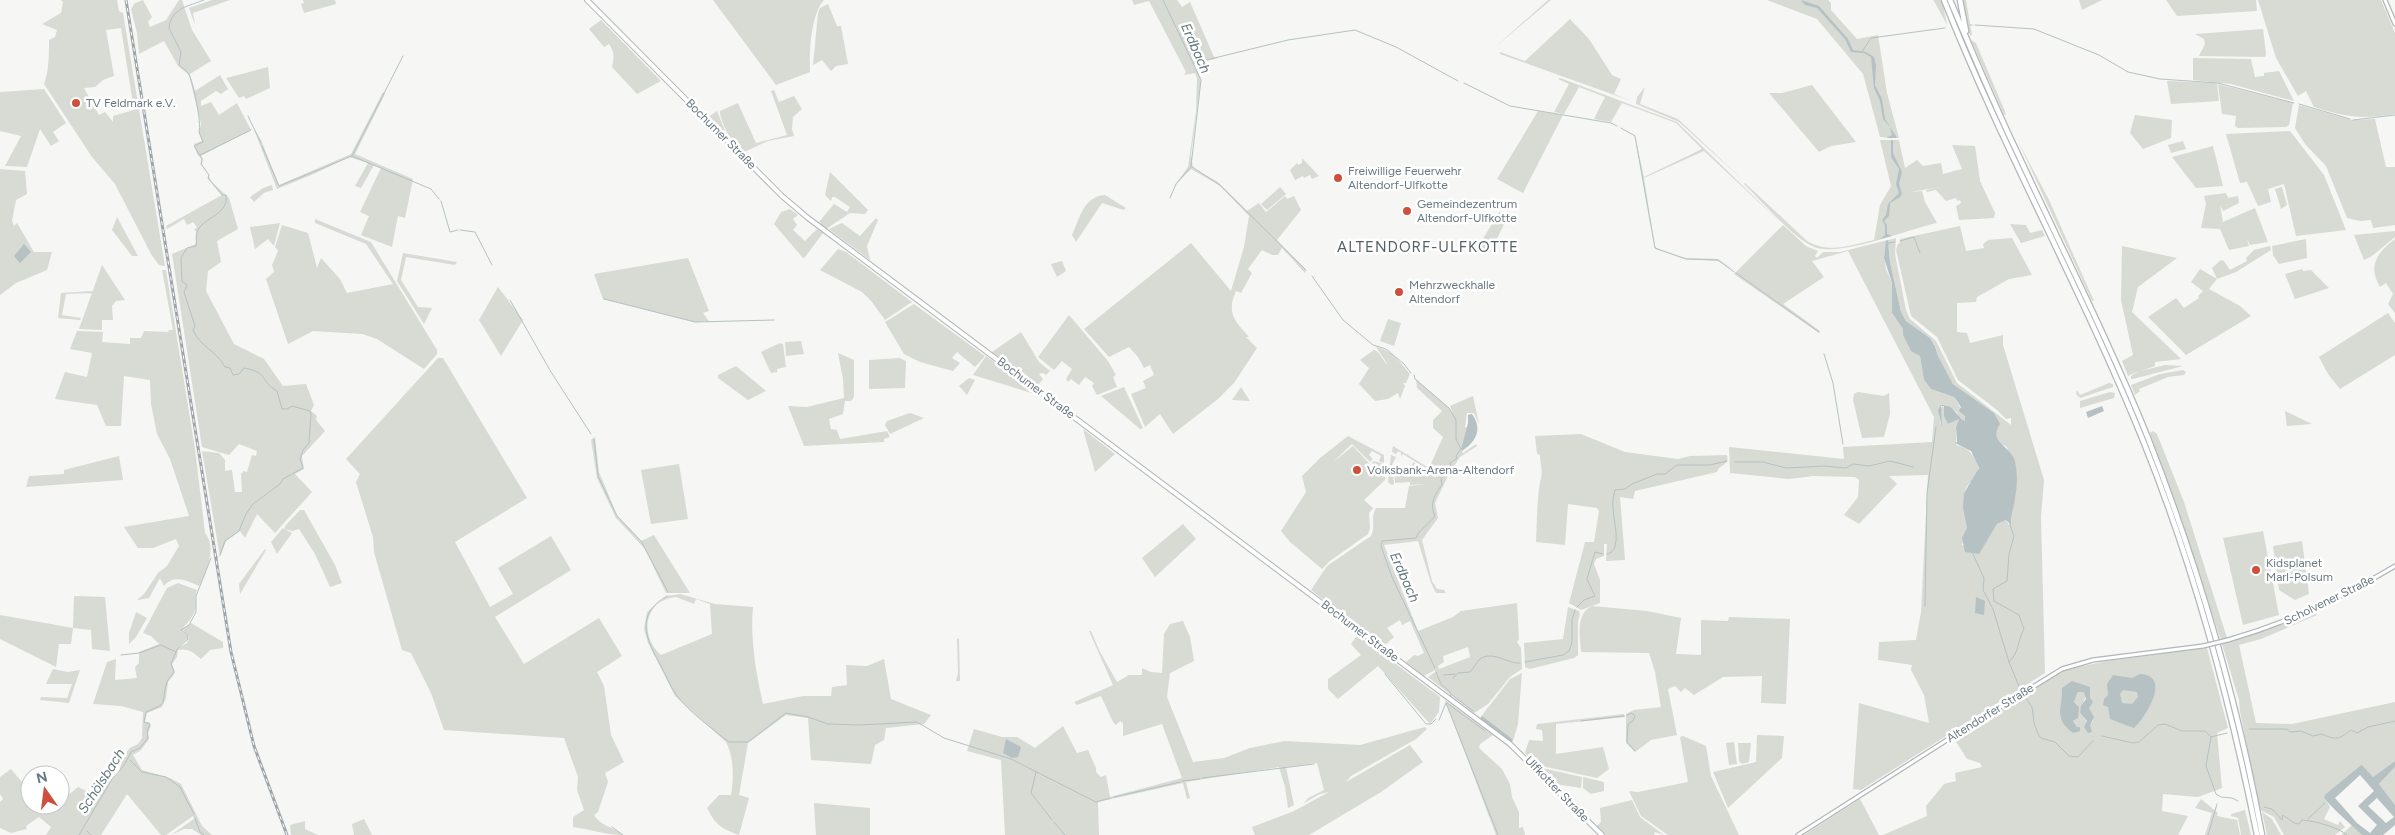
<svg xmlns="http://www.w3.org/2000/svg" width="2395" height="835" font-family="Figtree,sans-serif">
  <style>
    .green { fill: #d7dbd3; fill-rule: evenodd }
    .water { fill: #b5c1c3; fill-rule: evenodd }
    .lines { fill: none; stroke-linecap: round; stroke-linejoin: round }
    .stream { stroke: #b5c1c3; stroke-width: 1 }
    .canal { stroke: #b5c1c3; stroke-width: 3 }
    .secondary-casing { stroke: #b1b6b9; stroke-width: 5.5 }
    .primary-casing { stroke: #b0b5b7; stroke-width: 6 }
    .motorway-casing { stroke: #b2b6b8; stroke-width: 7 }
    .secondary { stroke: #fff; stroke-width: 3 }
    .primary { stroke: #fff; stroke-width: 4 }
    .motorway { stroke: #fff; stroke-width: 4.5 }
    .rail-casing { stroke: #9ea5a9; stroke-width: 3 }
    .rail { stroke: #fff; stroke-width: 1; stroke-dasharray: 4; stroke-linecap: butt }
    .secondary-bridge-casing { stroke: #b1b6b9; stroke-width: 5.5; stroke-linecap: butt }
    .secondary-bridge { stroke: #fff; stroke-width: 3 }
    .poi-dot { fill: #cd503d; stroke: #fff; stroke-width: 2 }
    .labels { text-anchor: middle; stroke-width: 5; stroke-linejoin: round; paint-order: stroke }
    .poi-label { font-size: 12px; fill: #697981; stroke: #fff; text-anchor: start }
    .street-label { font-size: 12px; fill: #697981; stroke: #fff }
    .water-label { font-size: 14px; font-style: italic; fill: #65797d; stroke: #fff }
    .quarter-label { font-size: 15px; letter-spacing: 1px; fill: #566167; stroke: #fff }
  </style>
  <rect width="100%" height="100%" fill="#f6f6f4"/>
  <path class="green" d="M 61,0 L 117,0 L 119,11 L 123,13 L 165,266 L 159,265 L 151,254 L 115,184 L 92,157 L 44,84 C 49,71 49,54 49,40 L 55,37 L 57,30 L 42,24 L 61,13 L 63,2 ZM 121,28 L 134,110 L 113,116 L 113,122 L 105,112 L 99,115 L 84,88 L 95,87 L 103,80 L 114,76 L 106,30 Z
    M 143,0 L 152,17 L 148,22 L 150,27 L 166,20 L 179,0 L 182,0 L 192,30 L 211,61 L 190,74 L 195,91 L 220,75 L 228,89 L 221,94 L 216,91 L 201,101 L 201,106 L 211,102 L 219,115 L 237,103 L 251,130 L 201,156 L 203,159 L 202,164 L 212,182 L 229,198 L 238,229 L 217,241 L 221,262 L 208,271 L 206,291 L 234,344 L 264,359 L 283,386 L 306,384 L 314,405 L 311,411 L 317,416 L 316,420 L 325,431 L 302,456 L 304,469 L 295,474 L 312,492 L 275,533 L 257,514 L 245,538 L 240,531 L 226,541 L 220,557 L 202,451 L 219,453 L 225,460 L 225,471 L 232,470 L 235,492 L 242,492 L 241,474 L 244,471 L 247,472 L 252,455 L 256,456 L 257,451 L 239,444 L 229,455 L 202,447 L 172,254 L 196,244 L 196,231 L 194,230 L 197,227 L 193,222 L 187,225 L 184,219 L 167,229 L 166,226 L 222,195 L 208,179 L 208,175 L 201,164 L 202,159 L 197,154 L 194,144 L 202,141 L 199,132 L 201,124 L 189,75 L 178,66 L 164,41 L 139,54 L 137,33 L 131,9 L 135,3 Z
    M 212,0 L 230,0 L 193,13 L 195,25 L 189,8 Z
    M 303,0 L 335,0 L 336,4 L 304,13 L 301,4 L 304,3 Z
    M 713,0 L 824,0 C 811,14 809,52 810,72 L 776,85 Z
    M 1132,0 L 1177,0 L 1182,7 L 1190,2 L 1214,57 L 1218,58 L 1194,64 L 1201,79 L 1191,155 L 1193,168 L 1218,182 L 1247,211 L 1259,203 L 1266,212 L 1285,196 L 1287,199 L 1294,196 L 1301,210 L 1277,240 L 1306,270 L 1305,273 L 1282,248 L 1278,255 L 1272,255 L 1262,250 L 1248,269 L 1252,273 L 1241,293 L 1236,291 C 1226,313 1235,321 1249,337 L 1246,337 L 1257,348 L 1234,383 L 1218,399 L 1173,434 L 1160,414 L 1145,427 L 1131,394 L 1146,388 L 1143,381 L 1154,375 L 1150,365 L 1144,368 L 1138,357 L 1129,347 L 1109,357 L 1084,329 L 1191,243 L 1231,291 L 1244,247 L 1249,216 L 1219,185 L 1191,169 L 1174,186 L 1188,167 L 1196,111 L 1197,78 L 1195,73 L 1184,75 L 1186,72 L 1149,1 L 1134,5 Z
    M 1549,0 L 1551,0 L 1493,49 L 1548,0 Z
    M 1767,0 L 1828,0 L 1831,3 L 1831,10 L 1857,39 L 1878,35 L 1887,93 L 1899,138 L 1880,137 L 1863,74 L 1817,19 Z
    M 1933,0 L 1942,0 L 1947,25 L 1934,1 Z
    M 1963,0 L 1966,0 L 1972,35 L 1970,36 Z
    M 2079,0 L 2102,0 L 2082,10 Z
    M 2166,0 L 2256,0 L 2257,11 L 2177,16 Z
    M 2258,0 L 2381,0 L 2395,33 L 2395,114 C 2359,119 2350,118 2314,107 L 2306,91 L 2298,96 L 2276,58 Z
    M 828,4 L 837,26 L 841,26 L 848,64 L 836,66 L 831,71 L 822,60 L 813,65 L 818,13 L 820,8 Z
    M 1570,19 L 1589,39 L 1612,75 L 1621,79 L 1614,94 L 1631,101 L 1500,54 L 1500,52 L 1525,61 Z
    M 601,20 L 661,81 L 637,94 L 612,67 C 614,57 615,53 609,44 L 604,47 L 589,29 Z
    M 2263,29 L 2266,54 L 2265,57 L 2199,56 L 2205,44 L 2204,39 L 2195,34 Z
    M 1971,40 L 1976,43 L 2006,114 L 2004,115 Z
    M 2193,58 L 2251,59 L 2255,77 L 2264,76 L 2264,73 L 2279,71 L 2294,101 L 2231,84 L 2193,80 Z
    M 268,67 L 270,88 L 246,99 L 244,96 L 239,98 L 226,78 Z
    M 1560,78 L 1677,122 L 1781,223 L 1704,151 L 1644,178 L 1655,247 L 1662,251 L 1686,258 L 1718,259 L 1735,271 L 1718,261 L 1685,259 L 1655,249 L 1635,136 L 1644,177 L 1702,149 L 1676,123 L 1622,103 L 1611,122 L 1594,119 L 1605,97 L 1579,87 L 1564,114 L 1554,112 L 1569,84 L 1558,79 Z
    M 2167,81 L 2217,83 L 2219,101 L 2171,104 Z
    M 2218,84 L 2293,103 L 2289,125 L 2286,127 L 2238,128 L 2235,126 L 2236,116 L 2222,114 Z
    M 1812,85 L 1856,142 L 1831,146 L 1819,152 L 1769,93 L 1782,93 Z
    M 1645,87 L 1640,104 L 1678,119 L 1744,181 L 1679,122 L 1636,104 L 1637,97 Z
    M 44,89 L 66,123 L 53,132 L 59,141 L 51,146 L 40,129 L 27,167 L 5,166 L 21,136 L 0,131 L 0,92 Z
    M 774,90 L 779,102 L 794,96 L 802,109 L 793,117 L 792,129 L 794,136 L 768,141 L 742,153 C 738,149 732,145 731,141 C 728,134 719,117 720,111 L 738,103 L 756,143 L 787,135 L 771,91 Z
    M 383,92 L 385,94 L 355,154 L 413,179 L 405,218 L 398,216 L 392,247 L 361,235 L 369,216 L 360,212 L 381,168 L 374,165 L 361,188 L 355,186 L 368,163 L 349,157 L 316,173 L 277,189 L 253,127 L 261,140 L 279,185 L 351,154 Z
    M 2299,105 L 2352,120 L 2375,119 L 2386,167 L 2395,167 L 2395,225 L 2373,228 L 2371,220 L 2360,221 L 2347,218 L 2326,166 L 2305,144 L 2295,128 Z
    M 717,111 L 728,138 L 707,118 Z
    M 1538,111 L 1563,115 L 1523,193 L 1497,179 Z
    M 2135,115 L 2172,120 L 2171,138 L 2143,149 L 2130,133 Z
    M 2290,131 L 2324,175 L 2346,230 L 2296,236 L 2284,184 L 2268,189 L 2271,202 L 2258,206 L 2247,182 L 2240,183 L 2226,134 Z
    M 1880,140 L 1899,140 L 1905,168 L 1917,160 L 1923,166 L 1941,163 L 1943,174 L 1962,169 L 1952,145 L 1975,146 L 1980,181 L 1995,213 L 1994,218 L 1959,220 L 1956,206 L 1961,203 L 1960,200 L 1957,201 L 1956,198 L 1946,201 L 1936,190 L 1927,192 L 1926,190 L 1941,187 L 1910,192 L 1922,191 L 1925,202 L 1937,223 C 1908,229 1836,259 1812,246 C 1791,236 1762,201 1744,184 L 1745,183 L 1807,241 C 1829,254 1851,245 1874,240 L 1880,205 L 1891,186 Z
    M 2183,141 L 2186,149 L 2171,153 L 2168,145 Z
    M 2019,143 L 2049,200 L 2094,301 L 2092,301 Z
    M 2213,146 L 2223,186 L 2196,188 L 2172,157 Z
    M 1302,158 L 1319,176 L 1312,179 L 1310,175 L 1304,178 L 1303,176 L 1295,180 L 1290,170 L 1297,163 L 1298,165 L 1302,163 Z
    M 0,169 L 25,171 L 27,194 L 16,200 L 12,221 L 14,226 L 17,223 L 34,252 L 52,252 L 47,270 L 16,283 L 0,295 Z
    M 830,172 L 868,210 L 865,214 L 850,213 L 826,229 L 819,222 L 834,204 L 847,212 L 850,207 L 835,197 L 832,197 L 831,201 L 825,195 Z
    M 272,185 L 273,190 L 264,193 L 254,202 L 250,197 L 263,188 Z
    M 1280,187 L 1286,194 L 1267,210 L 1261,204 Z
    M 2282,187 L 2287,205 L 2281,209 L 2275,189 Z
    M 2226,193 L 2228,198 L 2238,196 L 2239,203 L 2223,211 L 2220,205 L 2223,222 L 2255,208 L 2268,242 L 2250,245 L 2247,239 L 2249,246 L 2229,250 L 2220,229 L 2201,228 L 2206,204 L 2204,196 Z
    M 1105,195 L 1126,208 L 1124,210 L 1102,203 L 1076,242 L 1072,235 C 1080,218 1083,197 1105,195 Z
    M 790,209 L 798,215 L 793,219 L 797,225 L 793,230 L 805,241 L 817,229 L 823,233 L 805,257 L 803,258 L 774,224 L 781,212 Z
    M 1499,212 L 1509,214 L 1491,251 L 1485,255 L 1479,250 L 1481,242 Z
    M 117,217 L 138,256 L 132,256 L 112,230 Z
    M 876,218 L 878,220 L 867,246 L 870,260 L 829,229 L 842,223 L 860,236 Z
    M 315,219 L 371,242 L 437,350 L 437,354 L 424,369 L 377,339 L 362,334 L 313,331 L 288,344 L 266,279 L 274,272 L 272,265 L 278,251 L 275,247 L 282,225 L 308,233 L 317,268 L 321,258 L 340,279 L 347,293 L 393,284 L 366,244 L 315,223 Z
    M 280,223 L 274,246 L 268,239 L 255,249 L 250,227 Z
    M 2010,224 L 2026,225 L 2030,233 L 2042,230 L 2045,236 L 2021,243 Z
    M 1783,225 L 1806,246 L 1818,251 L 1815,256 L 1817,258 L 1823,252 L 1840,252 L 1896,238 L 1895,254 L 1906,310 L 1910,319 L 1936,341 L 1957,383 L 2011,425 L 2011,418 L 2006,419 L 1997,410 L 1958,380 L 1937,337 L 1911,316 L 1896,250 L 1898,244 L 1900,243 L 1900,239 L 1960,226 L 1966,251 L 1984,248 L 1983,244 L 1988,240 L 2012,238 L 2032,275 L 2009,279 L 1977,297 L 1976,302 L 1957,303 L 1957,332 L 1967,333 L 1970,343 L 2003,335 L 2003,345 L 2044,480 L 2041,517 L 2045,673 L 1861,790 L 1853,789 L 1859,703 L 1929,723 L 1924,695 L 1911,670 L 1912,665 L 1878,660 L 1879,642 L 1916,640 L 1921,612 L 1928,475 L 1889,476 L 1897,484 L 1859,524 L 1844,515 L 1858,497 L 1859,480 L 1855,477 L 1813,476 L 1789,479 L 1730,473 L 1729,447 L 1844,459 L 1843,447 L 1932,442 L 1934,417 L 1848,251 L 1812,261 L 1824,277 L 1783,304 L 1820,331 L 1819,333 L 1734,274 ZM 1887,244 L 1889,247 L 1890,262 L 1901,312 L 1906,321 L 1930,338 L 1935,345 L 1938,356 L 1953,384 L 1994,413 L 1996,440 L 1999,443 L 2007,447 L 2016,487 L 2009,525 L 2006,520 L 1997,524 L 1980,551 L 1962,545 C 1963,538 1966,533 1967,527 C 1968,516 1963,506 1964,495 C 1966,477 1987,479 1974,458 C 1969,449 1966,448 1956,445 L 1956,427 L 1959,419 L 1948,424 L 1943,405 L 1940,409 L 1941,426 L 1939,413 L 1941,405 L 1947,405 L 1957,412 L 1958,416 L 1965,421 L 1965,416 L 1954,397 L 1931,389 L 1924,380 L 1920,356 L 1903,335 L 1903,329 L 1892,313 L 1892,283 L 1886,269 L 1884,255 Z
    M 2395,231 L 2395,237 L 2372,256 L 2364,260 L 2354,235 Z
    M 2306,239 L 2307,258 L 2279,264 L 2273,255 L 2272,246 Z
    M 2395,239 L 2395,313 L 2388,304 L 2393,294 L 2386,283 L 2380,287 C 2367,265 2378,252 2395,239 Z
    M 2122,246 L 2177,258 L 2138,287 L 2132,312 L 2181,359 L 2155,362 L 2155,366 L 2141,371 L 2165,365 L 2183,366 L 2133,379 L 2131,379 L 2131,376 L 2139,371 L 2128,376 L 2122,361 L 2133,355 L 2121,300 Z
    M 2270,246 L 2271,250 L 2236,272 L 2217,279 L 2209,289 L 2240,306 L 2251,316 L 2186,355 L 2148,317 L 2176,298 L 2184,308 L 2199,298 L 2198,296 L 2203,291 L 2191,282 L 2200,269 L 2217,279 L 2212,268 L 2221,260 L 2224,261 L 2230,270 L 2247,261 L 2246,258 L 2254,250 Z
    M 838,249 L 846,252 L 912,302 L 885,320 L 872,302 L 862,292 L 820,270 Z
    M 403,253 L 457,262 L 455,265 L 406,257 L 401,280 L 418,307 L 432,308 L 424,324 L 397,281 Z
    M 688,258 L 709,311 L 703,313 L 709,321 L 695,322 L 603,299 L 594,274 Z
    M 1062,261 L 1066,271 L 1057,277 L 1051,264 Z
    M 102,265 L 125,300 L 116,301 L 112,306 L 113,320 L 102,320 L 102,330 L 79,329 Z
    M 2302,269 L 2303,271 L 2311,270 L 2329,288 L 2295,299 L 2285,274 Z
    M 162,270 L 166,270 L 195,449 L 205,533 C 217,547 207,572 199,586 C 187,581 174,574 164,586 L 160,578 L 149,598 L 137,600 L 144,594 L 158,573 L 167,566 L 179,546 L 176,539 L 153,548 L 138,548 L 124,527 L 189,516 L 170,459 L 157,434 L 151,404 L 150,380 L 124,376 L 121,426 L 106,426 L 97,405 L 55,399 L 65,372 L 87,377 L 92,353 L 70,349 L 77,331 L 103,332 L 102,342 L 130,344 L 130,338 L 141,338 L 144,331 L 169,332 L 168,330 L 173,330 Z
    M 498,287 L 523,320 L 501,356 L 479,320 Z
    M 92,291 L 92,293 L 66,294 L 62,315 L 81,318 L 80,320 L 58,318 L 61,293 Z
    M 914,304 L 985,356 L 975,367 L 957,352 L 952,358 L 960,363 L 953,371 L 920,362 L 904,354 L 885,322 Z
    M 2388,313 L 2395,323 L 2395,355 L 2340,389 L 2328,374 L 2319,357 Z
    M 1069,315 L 1108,361 L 1116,375 L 1113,377 L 1117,387 L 1097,395 L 1092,386 L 1094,383 L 1085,377 L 1079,385 L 1071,379 L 1068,382 L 1066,379 L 1072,369 L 1062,361 L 1054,370 L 1038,357 Z
    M 1388,319 L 1401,323 L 1394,346 L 1380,341 Z
    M 1021,332 L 1039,362 L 1050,371 L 1046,375 L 1043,373 L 1039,374 L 1043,379 L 1038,385 L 992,352 Z
    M 801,341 L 804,354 L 786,356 L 785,342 Z
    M 780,343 L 783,344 L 786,367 L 777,369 L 777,372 L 771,373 L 761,352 Z
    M 1376,347 C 1392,350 1400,362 1410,374 L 1406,383 L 1403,383 L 1405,386 L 1400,399 L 1398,393 L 1388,399 L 1375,401 L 1359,384 L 1369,368 L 1360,360 L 1374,350 C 1381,352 1382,361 1388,365 Z
    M 838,353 L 854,360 L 854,397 L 851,401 L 845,401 L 843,414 L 829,419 L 831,429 L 837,430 L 840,439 L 887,431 L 890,437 L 884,439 L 884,442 L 804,446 L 788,406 L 807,407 L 844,398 L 843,379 Z
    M 986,356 L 1038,395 L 973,375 Z
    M 438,358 L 443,358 L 527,498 L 455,542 L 490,607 L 513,594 L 498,568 L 551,536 L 571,570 L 495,617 L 524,664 L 599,618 L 622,656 L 597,672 L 604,686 L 611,735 L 624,762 L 605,773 L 608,782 L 598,812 L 594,815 C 601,826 613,827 623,835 C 606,835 589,829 573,827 L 573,817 L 584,810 L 577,790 L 578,777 L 564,738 L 444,730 L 431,693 L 411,653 L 402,650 L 374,552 L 373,537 L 356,482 L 360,474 L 346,459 Z
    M 900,358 L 906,361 L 905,388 L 869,389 L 869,360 Z
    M 736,366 L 766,391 L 748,400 L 718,378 L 718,375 Z
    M 2183,370 L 2186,372 L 2184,375 L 2168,377 L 2139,389 L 2140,391 L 2135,395 L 2131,385 L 2160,374 Z
    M 969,378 L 975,380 L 967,395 L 959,386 Z
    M 1416,379 L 1449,408 L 1453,414 L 1450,406 L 1473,396 L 1479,424 L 1474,413 L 1467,413 L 1465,427 L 1467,428 L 1461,449 L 1463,453 L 1476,444 L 1477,446 L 1460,457 L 1450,472 L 1435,503 L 1438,518 L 1422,540 L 1432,581 L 1437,589 L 1444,590 L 1446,593 L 1436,593 L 1431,583 L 1418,541 L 1384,545 L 1418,631 L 1453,617 L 1461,611 L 1517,603 L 1519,639 L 1517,642 L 1521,648 L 1522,669 L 1510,677 L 1488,704 L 1474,713 L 1428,677 L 1435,672 L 1435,670 L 1424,676 L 1406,662 L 1414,655 L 1418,656 L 1424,653 L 1410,621 L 1402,625 L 1400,620 L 1387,628 L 1394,637 L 1384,646 L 1311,590 L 1327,566 L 1371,536 C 1376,527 1370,518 1376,508 L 1405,508 L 1409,486 L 1426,484 L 1410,485 L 1410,482 L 1395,483 L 1394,469 L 1408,467 L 1409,470 L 1424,468 L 1411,469 L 1413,462 L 1418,466 L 1419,464 L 1403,454 L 1401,456 L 1401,453 L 1398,451 L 1396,454 L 1392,452 L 1393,446 L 1429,468 L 1443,437 L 1433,428 L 1433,420 L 1442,411 L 1417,388 ZM 1468,647 L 1470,657 L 1439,669 L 1438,666 L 1444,662 L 1443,656 Z
    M 2109,383 L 2113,384 L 2113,387 L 2080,398 L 2076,394 L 2077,390 L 2080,395 Z
    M 1124,387 L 1143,428 L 1140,429 L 1101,396 Z
    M 1241,387 L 1250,401 L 1232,400 Z
    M 1858,392 L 1884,396 L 1889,393 L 1890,414 L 1884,437 L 1862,438 L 1853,400 L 1854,394 Z
    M 2110,392 L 2115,393 L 2114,398 L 2080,408 L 2080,401 Z
    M 2285,411 L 2312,424 L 2287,426 Z
    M 910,413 L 924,418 L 890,434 L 885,425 L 887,421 Z
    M 1083,429 L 1115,454 L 1095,472 Z
    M 2153,431 L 2157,434 L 2184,502 L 2227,638 L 2221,640 L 2150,433 Z
    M 1581,434 L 1625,452 L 1678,459 L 1690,456 L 1727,455 C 1730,466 1719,464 1717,472 L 1635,491 L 1633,499 L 1620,497 L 1625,560 L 1606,561 L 1607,544 L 1604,544 L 1604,556 L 1596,559 L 1594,564 L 1600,580 L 1600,603 L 1581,610 L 1569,603 L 1585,542 L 1594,542 L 1599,511 L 1597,508 L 1568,504 L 1565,545 L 1536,542 C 1537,522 1537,494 1541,478 C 1543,471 1540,462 1540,455 L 1537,454 L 1535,436 Z
    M 1348,436 L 1384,455 L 1384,463 L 1379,461 L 1381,456 L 1372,451 L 1369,455 L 1373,459 L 1370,462 L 1352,444 L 1332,463 L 1353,446 L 1380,475 L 1372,464 L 1373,461 L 1382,463 L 1383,472 L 1386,472 L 1385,480 L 1364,500 L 1373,508 L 1369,513 L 1370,528 L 1368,534 L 1330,561 L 1322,569 L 1290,542 L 1281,531 L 1306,492 L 1302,476 L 1320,458 Z
    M 595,437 L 599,472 L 617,515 L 641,541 L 654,535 L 690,593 L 666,593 L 645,549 L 616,518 L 597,478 L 591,440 Z
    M 1391,455 L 1396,457 L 1392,465 L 1394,484 L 1392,485 L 1388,482 Z
    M 119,456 L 123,480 L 26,487 L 29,476 L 64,474 L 64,470 Z
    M 679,464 L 688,519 L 651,524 L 641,470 Z
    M 300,510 L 304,510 L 335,565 L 342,583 L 330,587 L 315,554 L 299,529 L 292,531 L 285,529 L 285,526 Z
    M 1183,524 L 1196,539 L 1155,577 L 1142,558 Z
    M 283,528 L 292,533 L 277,554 L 271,542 Z
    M 2263,531 L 2279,615 L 2243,625 L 2223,538 Z
    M 2302,541 L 2309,594 L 2295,600 L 2279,590 L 2273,546 Z
    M 265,549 L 266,550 L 240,594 L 239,584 Z
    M 178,583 L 197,590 C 194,598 197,603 195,610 C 193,619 185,624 181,631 L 187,636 L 187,639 L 176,649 L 187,643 L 189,637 L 182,630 L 191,623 L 223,642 L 223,648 L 210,650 L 201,659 C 193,652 188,648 178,650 L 177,657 L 172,664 L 175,673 L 168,682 L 166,698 L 162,707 L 147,713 L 145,722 L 149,722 L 151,726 L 148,733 L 149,739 L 141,750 L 133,755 L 142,770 L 170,778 L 181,784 L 202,826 L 212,835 L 201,835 L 192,829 L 184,829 L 171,835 L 194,819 L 193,816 L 166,835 L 161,835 L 127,794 L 101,835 L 46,835 L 51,827 L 39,817 L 26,826 L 27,829 L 11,833 L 0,828 L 0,802 L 3,799 L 0,794 L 0,777 L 11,769 L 30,792 L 30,805 L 41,805 L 47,813 L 56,805 L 60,805 L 60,802 L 78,787 L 99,797 L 109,780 L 119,773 L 123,756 L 130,748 L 138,744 L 142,738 L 143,712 L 121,706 L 93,704 L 107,662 L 116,659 L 115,680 L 137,678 L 135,667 L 139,663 L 139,652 L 159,644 L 151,636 L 143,633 L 167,588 Z
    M 680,594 L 715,604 L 753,607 C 750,639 756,673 763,704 L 803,696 L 831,696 L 832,687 L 847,685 L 846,665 L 867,666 L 884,659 L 891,699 L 931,715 L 924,724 L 886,728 L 884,740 L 875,745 L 871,764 L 811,760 L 808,718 L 786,715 L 748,743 L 739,795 L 749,798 L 739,835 C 720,828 716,825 707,808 L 719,795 L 731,795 C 734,778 734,757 726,742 L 675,696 L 648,643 L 644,629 L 647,612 L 667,596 ZM 676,597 L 694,604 L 696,599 L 710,604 L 712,634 L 661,655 C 639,636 644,600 676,597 Z
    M 74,596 L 105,597 L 110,651 L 92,649 L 91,630 L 73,628 L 71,644 L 59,644 L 56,667 L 0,639 L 0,615 L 73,628 Z
    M 1592,606 L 1647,611 L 1681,618 L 1676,654 L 1701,655 L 1701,620 L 1728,621 L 1729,617 L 1790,619 L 1786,704 L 1761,703 L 1762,676 L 1723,677 L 1694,695 L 1685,688 L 1681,692 L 1675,686 L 1668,689 L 1677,735 L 1651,740 L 1635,752 L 1626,743 L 1626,714 L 1634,710 L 1661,707 L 1655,672 L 1649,653 L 1581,652 C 1580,637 1575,614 1592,606 Z
    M 1568,607 L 1579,611 L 1580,614 L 1578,622 L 1578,655 L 1574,658 L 1530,669 L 1525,667 L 1524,643 L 1563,639 Z
    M 136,612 L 147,618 L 136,637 L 129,644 L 129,633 Z
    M 2314,612 L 2317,615 L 2261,639 L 2239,645 L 2256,723 L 2292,724 L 2395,702 L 2395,761 L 2373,777 L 2362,766 L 2324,797 L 2330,807 L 2324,819 L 2338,825 L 2340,821 L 2345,827 L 2335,835 L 2284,835 L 2274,817 L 2260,810 L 2240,712 L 2239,700 L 2222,644 L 2273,628 Z
    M 1183,621 L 1190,637 L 1194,661 L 1170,673 L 1167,697 L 1193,762 L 1224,758 L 1250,748 L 1285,741 L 1360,745 L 1425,727 L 1427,729 L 1416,739 L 1351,776 L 1346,782 L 1410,745 L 1423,762 L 1381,792 L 1309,835 L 1255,835 L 1252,827 L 1294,811 L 1329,792 L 1320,794 L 1304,803 L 1308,798 L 1324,790 L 1317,763 L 1286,767 L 1294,805 L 1288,808 L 1285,787 L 1279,767 L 1186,782 L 1190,798 L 1187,799 L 1183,783 L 1098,802 L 1099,835 L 1005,835 L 1001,760 L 967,751 L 974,729 L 1002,737 L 1017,737 L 1035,748 L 1063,726 L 1077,753 L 1088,750 L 1096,768 L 1096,772 L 1101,777 L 1106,775 L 1110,797 L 1182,778 L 1162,724 L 1123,736 L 1123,723 L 1120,721 L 1116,725 L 1113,722 L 1101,696 L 1077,705 L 1074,702 L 1113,685 L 1089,631 L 1091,631 L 1100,652 L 1117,682 L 1129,675 L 1142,675 L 1142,668 L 1151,672 L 1162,673 L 1164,634 L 1170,624 Z
    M 1357,635 L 1440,697 L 1439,712 L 1430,724 L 1378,666 L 1338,699 L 1328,689 L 1328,679 L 1361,655 L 1351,644 Z
    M 957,638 L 959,639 L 960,681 L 956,681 L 958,673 Z
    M 2207,648 L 2228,728 L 2217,733 L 2222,788 L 2198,797 L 2163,794 L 2162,811 L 2188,816 L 2178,835 L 1883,835 L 1927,816 L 1926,806 L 1944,784 L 1956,781 L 1955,773 L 1982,767 L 1980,763 L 1967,759 L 1953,737 L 1957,737 L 2046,679 L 2064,670 L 2107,661 ZM 2090,687 L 2089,708 L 2093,721 L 2090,726 L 2080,713 L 2086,695 L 2084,692 L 2078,692 L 2074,702 L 2078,706 L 2078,718 L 2073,721 L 2077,727 L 2073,732 C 2053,718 2062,710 2062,689 Z
    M 53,669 L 68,672 L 80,670 L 69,703 L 40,700 L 41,697 L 67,698 L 72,684 L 46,684 Z
    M 1522,673 L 1518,724 L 1513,741 L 1511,742 L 1480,718 L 1510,679 Z
    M 1445,700 L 1493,735 L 1480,744 L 1479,748 L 1502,769 L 1510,784 L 1512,797 L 1519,812 L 1519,828 L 1523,827 L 1525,835 L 1496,835 Z
    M 1624,714 L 1625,717 L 1556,724 L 1556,754 L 1603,747 L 1609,769 L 1597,778 L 1537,765 L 1525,753 L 1529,740 L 1543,741 L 1542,730 L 1536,729 L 1537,724 Z
    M 1757,735 L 1784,736 L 1782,758 L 1728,808 L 1713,772 L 1756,762 Z
    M 1683,736 L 1706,746 L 1711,776 L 1739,835 L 1668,835 L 1641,816 L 1629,791 L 1638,792 L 1688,782 L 1680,737 Z
    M 1734,742 L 1737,764 L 1729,765 L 1726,743 Z
    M 1738,743 L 1751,743 L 1749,762 L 1742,764 L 1739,761 Z
    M 2395,767 L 2395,805 L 2379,784 Z
    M 1542,768 L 1582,777 L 1581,788 L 1555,784 Z
    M 1583,777 L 1604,782 L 1604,791 L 1591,794 L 1583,788 Z
    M 1860,799 L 1879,835 L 1804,835 Z
    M 2201,799 L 2218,813 L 2217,816 L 2237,820 L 2240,835 L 2205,835 L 2212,813 L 2195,808 Z
    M 1632,800 L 1640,817 L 1664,835 L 1655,832 L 1654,835 L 1606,835 L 1597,826 L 1601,822 L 1600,808 Z
    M 814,803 L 870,808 L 870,835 L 816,835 Z
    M 2245,810 L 2251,835 L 2241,835 L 2238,818 L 2231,816 L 2231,814 Z
    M 2262,812 L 2272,819 L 2281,835 L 2267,835 Z
    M 364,819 L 372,835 L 354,835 L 352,824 Z
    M 305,821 L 305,829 L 318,835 L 291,835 L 290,825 Z
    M 2352,825 L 2362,835 L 2341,835 Z"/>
  <path class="water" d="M 1801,0 L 1819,6 L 1848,39 L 1853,50 L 1866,52 L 1874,57 L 1876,65 L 1875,85 L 1882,99 L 1885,119 L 1897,138 L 1886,138 L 1892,135 L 1890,127 L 1883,119 L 1880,101 L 1874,88 L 1871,57 L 1864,53 L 1851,52 L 1845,39 L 1817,8 L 1805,5 Z
    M 1891,140 L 1893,140 L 1893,153 L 1902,172 L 1899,184 L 1902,194 L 1900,197 L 1890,203 L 1889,216 L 1884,221 L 1887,225 L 1887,234 L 1892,236 L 1880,239 L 1885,235 L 1885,225 L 1882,220 L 1886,215 L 1888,204 L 1899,193 L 1896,184 L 1899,169 L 1891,157 Z
    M 1888,240 L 1890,262 L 1901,312 L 1906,321 L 1930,338 L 1935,346 L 1938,356 L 1953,384 L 1994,413 L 2000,424 C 1987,443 2012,446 2015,462 C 2018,474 2017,487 2015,498 C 2014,508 2010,516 2011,525 L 2006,520 L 1997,524 L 1979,554 L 1965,552 L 1962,538 L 1967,528 L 1963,507 L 1964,493 L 1979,468 L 1971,451 L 1955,443 L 1957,442 L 1956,427 L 1959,419 L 1948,424 L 1944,416 L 1944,406 L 1941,406 L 1942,427 L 1938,410 L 1941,405 C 1955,404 1955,416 1965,421 L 1965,416 L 1959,411 L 1961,407 L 1954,397 L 1931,389 L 1924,380 L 1920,356 L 1911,351 L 1903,335 L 1903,329 L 1892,313 L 1892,283 L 1884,258 L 1886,241 Z
    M 24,244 L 31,252 L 20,263 L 14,256 Z
    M 2102,406 L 2104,411 L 2088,418 L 2086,412 Z
    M 1472,414 C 1483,429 1476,442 1462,451 L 1461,449 L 1468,423 L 1468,415 Z
    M 1976,597 L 1985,601 L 1984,615 L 1975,613 Z
    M 2140,674 C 2172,675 2146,717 2134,728 L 2110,719 L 2108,707 L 2103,705 L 2104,699 L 2108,695 L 2107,684 L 2113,675 L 2132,678 ZM 2123,690 L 2137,692 L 2138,697 L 2132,704 L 2122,703 L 2120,694 Z
    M 2072,681 L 2090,687 L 2090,698 L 2093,702 L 2089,708 L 2094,717 L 2090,726 L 2092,732 L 2088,733 L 2084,727 L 2087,721 L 2080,713 L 2081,706 L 2086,699 L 2084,692 L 2078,692 L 2074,702 L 2079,707 L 2078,718 L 2073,721 L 2077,727 L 2080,727 L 2080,731 L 2073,733 C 2053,718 2062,710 2062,688 Z
    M 1006,739 L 1021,747 L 1018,757 L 1012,758 L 1003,753 Z
    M 2395,761 L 2395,767 L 2379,784 L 2395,805 L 2395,825 L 2383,835 L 2362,835 C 2355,828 2325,802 2324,797 L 2326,794 L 2360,766 L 2362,765 L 2373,777 ZM 2360,775 L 2374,791 L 2358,806 L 2377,825 L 2370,833 L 2357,823 L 2335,798 ZM 2377,798 L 2394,817 L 2386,823 L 2368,806 Z"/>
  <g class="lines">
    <path class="stream" d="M 204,0 C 189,6 171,8 169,28 L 181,52 L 179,65 C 182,68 186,70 188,73 C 193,80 202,125 199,132 L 203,142 L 194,146 L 202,159 L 201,164 L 209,175 L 208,178 L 222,195 L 226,195 C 229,214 205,217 198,230 C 195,236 197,240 196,246 L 187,248 L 181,258 L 182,281 L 187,285 L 184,292 L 195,326 L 193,330 C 200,347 217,351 225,367 L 230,368 L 233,375 L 239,374 L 244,368 C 268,372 260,381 277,391 L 282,409 L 287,409 L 292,406 L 310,411 L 311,414 L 309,443 L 303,450 L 300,459 L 303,468 L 283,479 L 280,484 L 253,504 L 246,514 L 239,531 L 225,541 L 220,555
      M 1163,0 L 1201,80 L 1191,166 L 1221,186 L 1306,270
      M 1970,25 L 1972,25
      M 1975,25 L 2034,29 L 2099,55 L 2128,72 L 2160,79 L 2218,83 L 2294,103
      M 1862,52 L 1871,38 L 1945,28
      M 1194,63 L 1288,40 L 1355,30 L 1396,47 L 1458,81
      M 1464,83 L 1510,106 L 1611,123 L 1617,126
      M 2299,104 L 2350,119
      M 248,116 L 261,143
      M 2353,120 L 2395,115
      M 1621,128 L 1635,136 L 1655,248 L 1686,259 L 1718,260 L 1734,272
      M 262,146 L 279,186 L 352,156 L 431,189 L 439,199
      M 200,155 L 251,130
      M 352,156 L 403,56
      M 1170,198 L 1176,184 L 1191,167
      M 441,201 L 450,232 L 458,230
      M 460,230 L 475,232 L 492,265
      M 1900,241 L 1914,237 L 1920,253
      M 1888,243 L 1895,242
      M 1736,273 L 1819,332
      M 1312,276 L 1343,320 L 1373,345 L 1386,349 L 1404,364 L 1411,373
      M 604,299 L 695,322 L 774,320
      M 510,300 L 551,372 L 591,434
      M 1824,354 L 1833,383 L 1843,444
      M 1414,375 L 1415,379 L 1449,408 L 1456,420 L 1456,439 L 1461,449 L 1456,456 L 1457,458 L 1450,463 L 1451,468 L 1441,479 L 1442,485 C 1435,494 1429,504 1435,516 C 1430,523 1418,531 1416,538 L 1382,541 L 1381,546 L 1392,577 L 1435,668
      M 594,439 L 598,476 L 617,516 L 641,541 L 668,592
      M 1735,462 L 1763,462 L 1786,468 L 1824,466 L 1846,468 L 1853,464 L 1869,466 L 1890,461 L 1913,467
      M 1972,552 L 1984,578 L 1983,590 L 1993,609 L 2009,662 L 2021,691 L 2032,707 L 2034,723 L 2038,734 L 2041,738 L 2055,742 L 2069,756 L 2078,757 L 2093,741
      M 1607,554 C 1611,553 1614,551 1615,546 C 1620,530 1608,509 1615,490 L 1625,489 L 1632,484 L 1657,474 L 1665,474 L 1677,465 L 1710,465 L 1727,461
      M 217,557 L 218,557
      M 667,596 C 633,616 647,640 662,668 C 667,677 671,688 677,696 C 688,711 714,730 729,742 L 748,742 L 786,713 L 808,717 L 828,724 L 859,725 L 917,722 L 944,738 L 1011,759 L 1096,802 L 1111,798
      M 1925,606 L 1927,493 L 1936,427
      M 1577,607 L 1584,600 L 1595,596 L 1587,579 L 1595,552 L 1603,554
      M 121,655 L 139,653 L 161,645 L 176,652
      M 1525,662 L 1563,655 L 1569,651 L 1572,642 L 1572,620 L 1575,610
      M 2009,662 C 2020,652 2017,641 2024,629 L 2019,615 L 1994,601 L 1993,589 L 2007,581 L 2009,554 L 2014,536 L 2010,525
      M 1436,672 L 1441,684 L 1450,692 L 1451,696
      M 1385,674 L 1426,724 L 1431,724 L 1436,719
      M 1444,675 L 1455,674
      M 1453,678 L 1458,673 L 1470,672 C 1474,668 1476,663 1480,659 C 1493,650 1507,664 1520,663
      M 1452,695 L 1473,711
      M 1446,703 L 1498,835
      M 1447,703 L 1485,731
      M 1627,715 L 1632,713 L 1635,716 L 1633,721 L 1628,724 L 1627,742 L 1635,751
      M 1439,720 L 1446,703
      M 1581,721 L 1624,716
      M 2249,729 L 2287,729 L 2290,732 L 2301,731 L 2313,736 L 2321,734 C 2335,739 2337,741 2351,730 L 2357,733 L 2368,727 L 2395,721
      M 2102,736 L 2133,743 L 2139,742 L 2158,725 L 2165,724 L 2182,731 L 2205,731 L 2211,737 L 2206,766 L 2216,794 L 2221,797 L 2232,798 L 2238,801
      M 2211,737 L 2227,733
      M 130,760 L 142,772 L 166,777 L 180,787 L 194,814
      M 1036,772 L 1031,793 L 1052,820
      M 1202,778 L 1314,764
      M 1182,781 L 1200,779
      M 1114,797 L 1180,782
      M 2264,807 L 2272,809 L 2282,820 L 2283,815 L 2294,823 L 2299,824 L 2302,820 C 2315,821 2338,827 2347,835
      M 195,818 L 200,832 L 204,835
      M 2308,819 L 2325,803
      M 1054,822 L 1065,835
      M 612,827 L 623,835
      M 87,831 L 91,835
      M 79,835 L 112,779 C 121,770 126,763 131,752 L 140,748 L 148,738 L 147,731 L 150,724 L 144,722 L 146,712 C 169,702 161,706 166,685 C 167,679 172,677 174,671 L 171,664 C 173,659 175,655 177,649 L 188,639 L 187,635 L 181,630 L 189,625 L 196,612 L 196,596 L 211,558
      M 2208,835 L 2217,804"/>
    <path class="canal" d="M 1482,718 L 1511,740"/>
    <g class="secondary-casing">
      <path id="secondary" d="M 2385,0 L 2395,24
        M 2228,640 C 2287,623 2342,598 2395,566
        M 1798,835 L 1950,738 L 2062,669 L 2093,660 L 2203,646"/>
    </g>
    <g class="primary-casing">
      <path id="primary" d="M 587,0 L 782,196 L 808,218 L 1510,744 L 1602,835"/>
    </g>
    <g class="motorway-casing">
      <path id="motorway" d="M 1944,0 C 2003,149 2082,290 2142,438 C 2194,566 2230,700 2257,835
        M 1950,0 C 1972,51 1993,102 2017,152 C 2061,247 2109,341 2148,438 C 2198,566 2237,699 2262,835
        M 1960,0 L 1966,31"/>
    </g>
    <use href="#secondary" class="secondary"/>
    <use href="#primary" class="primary"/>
    <use href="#motorway" class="motorway"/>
    <g class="rail-casing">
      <path id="rail" d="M 126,0 L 231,652 L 254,746 L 287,835"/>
    </g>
    <use href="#rail" class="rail"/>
    <g class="secondary-bridge-casing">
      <path id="secondary-bridge" d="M 2203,646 L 2228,640"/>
    </g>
    <use href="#secondary-bridge" class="secondary-bridge"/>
  </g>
  <g class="poi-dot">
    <circle cx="76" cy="103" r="5"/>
    <circle cx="1338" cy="178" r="5"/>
    <circle cx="1407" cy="211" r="5"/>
    <circle cx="1399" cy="292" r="5"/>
    <circle cx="1357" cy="470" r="5"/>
    <circle cx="2256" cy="570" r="5"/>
  </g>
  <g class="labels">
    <g class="poi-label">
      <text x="86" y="107">TV Feldmark e.V.</text>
      <text x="1348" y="175">Freiwillige Feuerwehr<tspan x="1348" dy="14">Altendorf-Ulfkotte</tspan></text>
      <text x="1417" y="208">Gemeindezentrum<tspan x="1417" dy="14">Altendorf-Ulfkotte</tspan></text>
      <text x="1409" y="289">Mehrzweckhalle<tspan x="1409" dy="14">Altendorf</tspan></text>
      <text x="1367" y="474">Volksbank-Arena-Altendorf</text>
      <text x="2266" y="567">Kidsplanet<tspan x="2266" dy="14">Marl-Polsum</tspan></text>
    </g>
    <g class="street-label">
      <text transform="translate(721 134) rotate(45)" y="4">Bochumer Straße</text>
      <text transform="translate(1036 388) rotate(37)" y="4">Bochumer Straße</text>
      <text transform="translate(2329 600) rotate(-26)" y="4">Scholvener Straße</text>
      <text transform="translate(1360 631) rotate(37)" y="4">Bochumer Straße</text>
      <text transform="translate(1990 713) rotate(-32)" y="4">Altendorfer Straße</text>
      <text transform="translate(1557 789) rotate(46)" y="4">Ulfkotter Straße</text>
    </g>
    <g class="water-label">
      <text transform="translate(1196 48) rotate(66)" y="5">Erdbach</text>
      <text transform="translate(1405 577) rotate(66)" y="5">Erdbach</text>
      <text transform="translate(101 781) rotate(-57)" y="5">Schölsbach</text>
    </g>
    <g class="quarter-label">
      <text x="1428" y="252">ALTENDORF-ULFKOTTE</text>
    </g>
  </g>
  <g transform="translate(45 790) rotate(346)"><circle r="24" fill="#ffffff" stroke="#c3c9cd"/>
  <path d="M0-4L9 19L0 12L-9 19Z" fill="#cd503d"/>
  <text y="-8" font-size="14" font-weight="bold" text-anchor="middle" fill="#697981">N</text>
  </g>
</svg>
